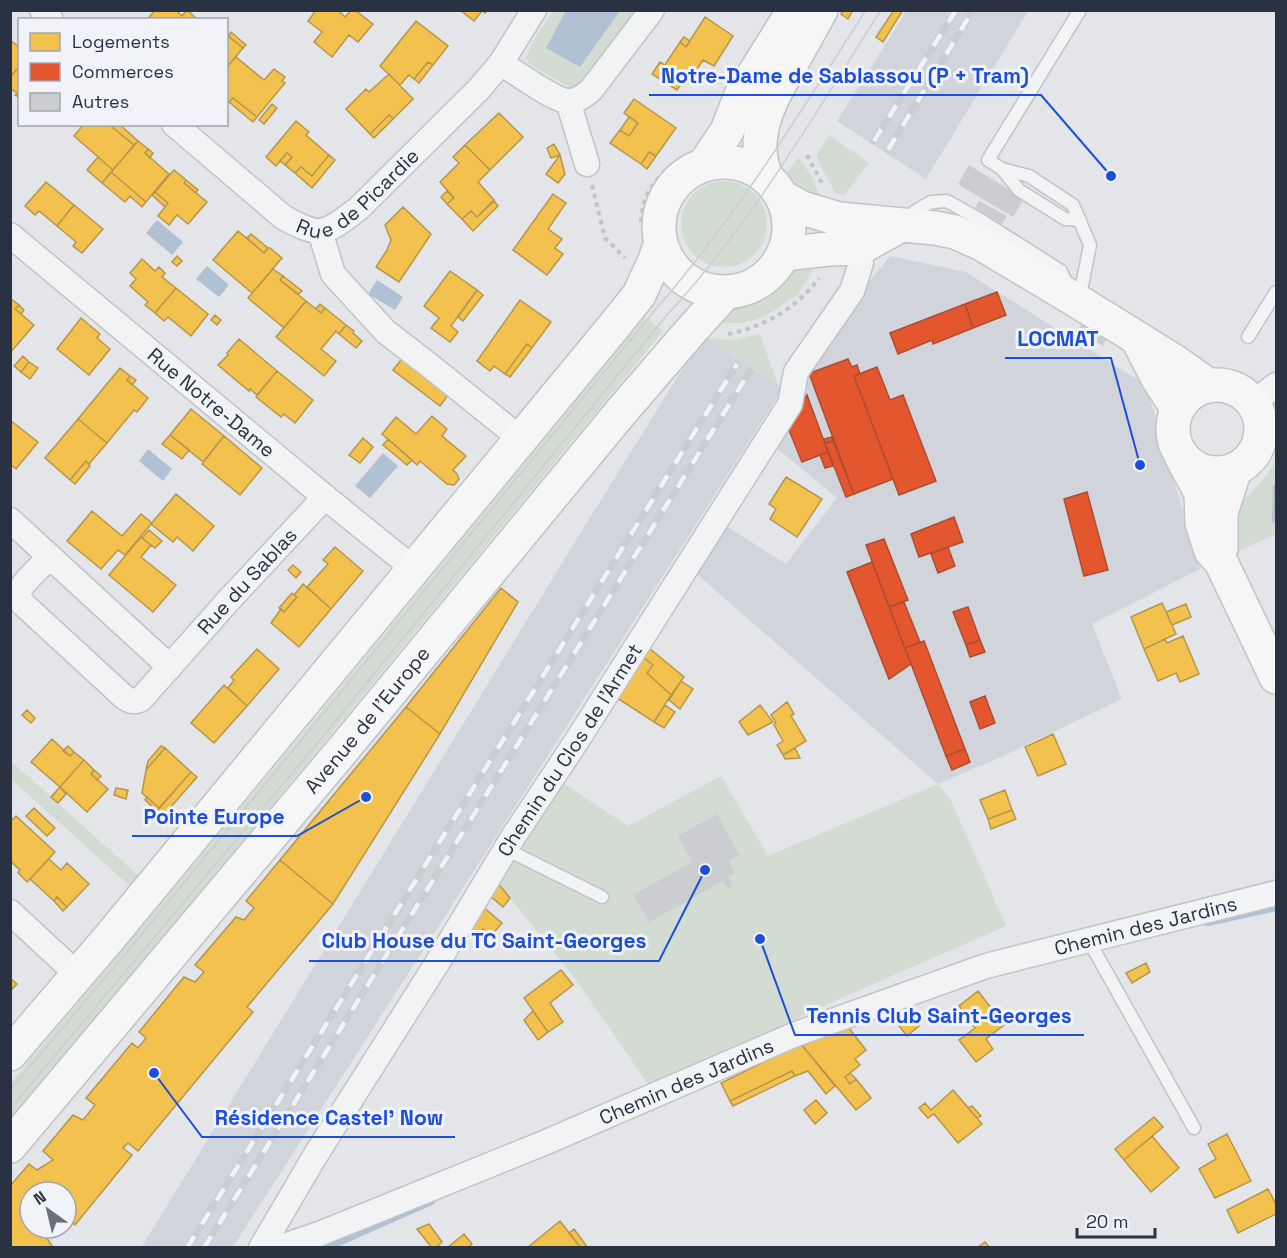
<svg xmlns="http://www.w3.org/2000/svg" width="1287" height="1258" font-family="'Space Grotesk',sans-serif">
  <style>
    .built { fill: #d1d5db }
    .green { fill: #d3dcd3 }
    .water { fill: #b0c1d4 }
    .homes { fill: #f2c14e; stroke: #b5964b; stroke-width: 1.5 }
    .shops { fill: #e4572e; stroke: #ac4c34; stroke-width: 1.5 }
    .lines { fill: none; stroke-linecap: round; stroke-linejoin: round }
    .stream { stroke: #b0c1d4; stroke-width: 8 }
    .building { fill: #cbcdd1 }
    .service-casing { stroke: #c1c3c6; stroke-width: 15 }
    .minor-casing { stroke: #c1c3c6; stroke-width: 27 }
    .secondary-casing { stroke: #c1c3c6; stroke-width: 36 }
    .primary-casing { stroke: #bfc2c6; stroke-width: 36 }
    .path { stroke: #c1c3c8; stroke-width: 4; stroke-dasharray: 4.5 4.5; stroke-linecap: butt }
    .service { stroke: #f2f3f5; stroke-width: 12 }
    .minor { stroke: #f2f3f5; stroke-width: 24 }
    .secondary { stroke: #f6f6f7; stroke-width: 33 }
    .primary { stroke: #f6f6f7; stroke-width: 33 }
    .tram { stroke: #cbcdd0; stroke-width: 1.5 }
    .rail-casing { stroke: #cbcdd0; stroke-width: 7 }
    .rail { stroke: #f1f3f8; stroke-width: 4.5; stroke-dasharray: 14; stroke-linecap: butt }
    .labels { text-anchor: middle; stroke-width: 6; stroke-linejoin: round; paint-order: stroke }
    .street-label { font-size: 20px; fill: #283243; stroke: #f1f3f8 }
    .leader { fill: none; stroke: #1d4ed8; stroke-width: 2 }
    .callout-dot { fill: #1d4ed8; stroke: #f1f3f8; stroke-width: 2 }
    .callout-label { font-size: 21px; text-anchor: middle; font-weight: bold; fill: #1d4ed8; stroke: #f1f3f8; stroke-width: 6; stroke-linejoin: round; paint-order: stroke }
  </style>
  <rect width="100%" height="100%" fill="#e3e5e8"/>
  <path class="built" d="M 907,10 L 1028,11 L 926,179 L 837,121 Z
    M 890,256 L 966,272 L 1146,385 L 1200,569 L 1092,624 L 1122,699 L 1001,757 L 938,784 L 692,570 L 723,524 L 786,564 L 837,498 L 772,444 L 782,390 L 233,1247 L 141,1248 L 591,516 L 703,336 L 783,388 Z"/>
  <path class="green" d="M 553,11 L 639,11 L 579,88 L 570,87 L 529,64 L 526,58 L 533,41 Z
    M 829,135 L 869,163 L 844,195 L 835,193 L 816,156 Z
    M 798,157 L 811,175 L 821,198 C 806,192 795,189 786,175 Z
    M681 224a43 43 0 1 1 86 0a43 43 0 1 1-86 0Z
    M 818,262 L 798,294 L 774,311 L 757,319 L 742,323 L 705,323 L 727,306 L 753,298 L 761,294 L 789,272 L 802,266 Z
    M 645,317 L 663,331 L 56,1068 L 11,1121 L 11,1083 L 295,743 Z
    M 760,334 L 778,385 L 706,338 L 733,340 Z
    M 1276,462 L 1276,534 L 1235,553 L 1238,506 L 1261,482 Z
    M 11,761 L 141,878 L 132,888 L 11,779 Z
    M 721,776 L 768,856 L 938,784 L 951,800 L 1006,926 L 830,1003 L 650,1087 L 574,977 L 497,882 L 560,781 L 628,826 Z"/>
  <path class="water" d="M 566,10 L 620,11 L 580,67 L 546,48 Z
    M 157,220 L 183,242 L 172,255 L 146,233 Z
    M 207,266 L 229,285 L 219,297 L 196,279 Z
    M 377,280 L 403,297 L 395,310 L 368,294 Z
    M 148,449 L 172,469 L 163,481 L 139,461 Z
    M 383,453 L 398,466 L 370,498 L 355,486 Z
    M 1276,484 L 1276,521 L 1272,523 L 1273,486 Z"/>
  <path class="homes" d="M 155,10 L 176,10 L 182,16 L 187,10 L 198,20 L 147,20 Z
    M 316,10 L 338,10 L 345,17 L 351,10 L 355,10 L 373,24 L 358,42 L 349,35 L 332,57 L 314,42 L 322,32 L 308,21 Z
    M 460,10 L 487,10 L 485,13 L 482,11 L 474,21 Z
    M 843,10 L 853,10 L 848,19 L 841,14 Z
    M 894,10 L 903,10 L 883,42 L 876,37 Z
    M 705,17 L 733,36 L 714,66 L 703,60 L 688,83 L 684,80 L 677,90 L 652,74 L 660,62 L 665,65 L 680,42 L 686,47 Z
    M 416,21 L 448,46 L 433,65 L 428,62 L 414,79 L 409,75 L 400,85 L 380,66 Z
    M 231,32 L 246,45 L 243,48 L 228,36 Z
    M 226,34 L 243,48 L 226,68 Z
    M 684,37 L 690,41 L 686,47 L 680,42 Z
    M 10,40 L 18,46 L 20,44 L 20,66 L 10,77 Z
    M 236,57 L 264,80 L 274,69 L 285,77 L 282,81 L 285,83 L 257,117 L 233,98 L 229,102 L 226,100 L 226,68 Z
    M 428,62 L 433,65 L 419,83 L 414,79 Z
    M 20,66 L 20,98 L 15,95 L 17,93 L 10,88 L 10,77 Z
    M 389,74 L 413,99 L 393,119 L 389,115 L 370,134 L 346,109 L 366,89 L 369,92 Z
    M 233,98 L 257,117 L 253,122 L 229,102 Z
    M 634,99 L 676,128 L 656,156 L 649,152 L 641,164 L 610,143 L 620,130 L 629,136 L 638,123 L 624,113 Z
    M 272,104 L 277,108 L 264,124 L 259,120 Z
    M 499,113 L 523,137 L 490,170 L 465,145 Z
    M 389,115 L 393,119 L 374,138 L 370,134 Z
    M 629,117 L 638,123 L 629,136 L 620,130 Z
    M 296,121 L 309,132 L 306,135 L 329,155 L 312,176 L 301,167 L 295,173 L 285,165 L 292,157 L 287,153 L 276,166 L 266,157 Z
    M 84,124 L 115,124 L 112,127 L 134,145 L 113,170 L 74,136 Z
    M 115,124 L 119,124 L 138,141 L 134,145 L 112,127 Z
    M 138,141 L 148,149 L 145,153 L 169,174 L 146,202 L 111,172 Z
    M 554,144 L 560,155 L 551,158 L 547,148 Z
    M 465,145 L 490,170 L 478,182 L 494,200 L 477,217 L 471,211 L 462,219 L 447,204 L 454,198 L 440,182 L 459,163 L 453,157 Z
    M 148,149 L 153,153 L 150,158 L 145,153 Z
    M 649,152 L 656,156 L 647,169 L 641,164 Z
    M 287,153 L 292,157 L 285,165 L 280,161 Z
    M 329,155 L 335,160 L 312,188 L 295,173 L 301,167 L 312,176 Z
    M 560,155 L 565,174 L 558,183 L 546,174 Z
    M 98,157 L 113,170 L 102,183 L 87,170 Z
    M 174,170 L 186,180 L 184,183 L 207,202 L 188,224 L 177,215 L 169,225 L 158,216 L 168,203 L 155,192 Z
    M 111,172 L 146,202 L 142,207 L 130,196 L 125,202 L 102,183 Z
    M 186,180 L 198,190 L 196,193 L 184,183 Z
    M 46,182 L 74,205 L 57,226 L 39,211 L 35,215 L 25,206 Z
    M 447,191 L 454,198 L 447,204 L 441,197 Z
    M 155,192 L 168,203 L 165,207 L 152,195 Z
    M 553,194 L 566,203 L 548,229 L 562,239 L 555,248 L 563,254 L 547,275 L 513,250 Z
    M 494,201 L 498,206 L 473,231 L 462,219 L 471,211 L 477,217 Z
    M 74,205 L 103,229 L 82,253 L 73,246 L 76,242 L 57,226 Z
    M 403,207 L 431,234 L 399,282 L 376,267 L 387,250 L 391,240 L 385,225 Z
    M 238,231 L 264,253 L 268,248 L 270,248 L 282,258 L 252,293 L 213,260 Z
    M 251,234 L 268,248 L 264,253 L 247,238 Z
    M 177,256 L 182,261 L 177,266 L 172,262 Z
    M 142,259 L 155,271 L 159,267 L 165,273 L 162,277 L 176,288 L 155,313 L 145,305 L 148,302 L 130,286 L 136,279 L 130,273 Z
    M 273,269 L 283,276 L 280,280 L 306,301 L 284,328 L 248,298 Z
    M 450,271 L 477,290 L 451,326 L 458,332 L 450,342 L 431,328 L 439,318 L 424,306 Z
    M 283,276 L 302,291 L 298,294 L 280,280 Z
    M 176,288 L 208,314 L 191,336 L 168,317 L 164,321 L 155,313 Z
    M 477,290 L 483,295 L 463,321 L 458,317 Z
    M 10,298 L 19,305 L 15,309 L 34,325 L 10,353 Z
    M 520,300 L 551,322 L 532,348 L 527,344 L 505,374 L 494,366 L 490,371 L 477,361 Z
    M 306,301 L 321,313 L 325,308 L 346,325 L 339,334 L 336,331 L 321,349 L 336,361 L 324,376 L 276,337 Z
    M 320,304 L 325,308 L 321,313 L 316,309 Z
    M 19,305 L 24,310 L 21,314 L 15,309 Z
    M 215,315 L 221,320 L 217,325 L 211,320 Z
    M 81,318 L 100,334 L 97,338 L 110,349 L 89,375 L 57,349 Z
    M 346,325 L 354,331 L 353,333 L 362,341 L 356,348 L 339,334 Z
    M 239,339 L 277,371 L 257,395 L 250,389 L 249,391 L 218,365 L 228,355 L 227,353 Z
    M 527,344 L 532,348 L 510,377 L 505,374 Z
    M 23,356 L 29,362 L 21,372 L 14,366 Z
    M 404,356 L 451,391 L 440,406 L 393,370 Z
    M 29,362 L 38,368 L 30,379 L 21,372 Z
    M 120,368 L 130,376 L 127,380 L 148,398 L 137,412 L 134,410 L 107,443 L 78,419 Z
    M 277,371 L 313,400 L 295,423 L 284,414 L 281,417 L 256,397 Z
    M 130,376 L 136,380 L 132,385 L 127,380 Z
    M 191,409 L 224,436 L 203,462 L 170,435 Z
    M 432,416 L 447,429 L 442,436 L 466,456 L 453,470 L 457,474 L 459,479 L 454,485 L 447,484 L 420,461 L 417,465 L 382,434 L 396,417 L 416,434 Z
    M 78,419 L 107,443 L 89,464 L 86,461 L 70,480 L 45,458 Z
    M 10,420 L 38,442 L 16,469 L 10,464 Z
    M 170,435 L 189,450 L 182,459 L 162,444 Z
    M 224,436 L 262,468 L 240,495 L 202,464 Z
    M 363,438 L 373,447 L 360,463 L 349,455 Z
    M 388,439 L 412,460 L 407,465 L 383,445 Z
    M 86,461 L 90,466 L 75,484 L 70,480 Z
    M 786,477 L 822,499 L 797,537 L 770,519 L 776,509 L 769,504 Z
    M 176,494 L 214,526 L 193,551 L 177,537 L 173,542 L 151,524 Z
    M 92,511 L 122,536 L 141,514 L 152,523 L 125,555 L 118,550 L 101,569 L 67,541 Z
    M 149,530 L 162,541 L 155,548 L 142,538 Z
    M 141,537 L 151,545 L 141,557 L 176,585 L 153,612 L 109,575 Z
    M 335,547 L 363,571 L 331,609 L 307,587 L 328,564 L 323,560 Z
    M 293,565 L 301,572 L 296,578 L 288,570 Z
    M 303,584 L 331,609 L 299,647 L 271,623 L 281,609 L 284,612 L 297,597 L 294,595 Z
    M 501,588 L 518,602 L 440,734 L 406,707 Z
    M 292,593 L 297,597 L 284,612 L 279,608 Z
    M 1162,603 L 1176,634 L 1144,649 L 1131,617 Z
    M 1186,604 L 1191,617 L 1172,625 L 1166,612 Z
    M 1183,636 L 1199,674 L 1180,682 L 1176,673 L 1158,681 L 1144,649 L 1165,639 L 1167,643 Z
    M 649,648 L 684,677 L 671,695 L 647,673 L 653,665 L 643,657 Z
    M 257,649 L 279,669 L 247,706 L 228,688 L 234,680 L 231,677 Z
    M 643,657 L 653,665 L 647,673 L 671,695 L 654,722 L 617,698 Z
    M 681,681 L 693,689 L 680,709 L 669,700 Z
    M 224,685 L 247,706 L 214,743 L 191,723 Z
    M 787,702 L 794,714 L 791,716 L 806,741 L 783,755 L 777,745 L 783,741 L 774,725 L 776,722 L 771,715 Z
    M 665,705 L 675,712 L 664,728 L 654,722 Z
    M 760,705 L 773,722 L 748,735 L 739,722 Z
    M 406,707 L 440,734 L 333,904 L 280,860 Z
    M 27,710 L 35,718 L 31,723 L 22,715 Z
    M 1053,734 L 1066,764 L 1038,776 L 1025,747 Z
    M 52,739 L 70,756 L 74,752 L 84,760 L 60,787 L 31,762 Z
    M 68,746 L 74,752 L 70,756 L 63,751 Z
    M 161,746 L 165,748 L 146,770 L 148,761 Z
    M 165,748 L 191,772 L 159,808 L 142,793 L 146,770 Z
    M 795,748 L 800,758 L 785,759 L 783,755 Z
    M 84,760 L 94,770 L 91,774 L 108,789 L 87,812 L 60,787 Z
    M 94,770 L 101,776 L 97,780 L 91,774 Z
    M 191,772 L 197,777 L 163,816 L 157,811 Z
    M 60,787 L 66,794 L 58,803 L 51,797 Z
    M 116,788 L 128,790 L 126,799 L 114,795 Z
    M 1005,790 L 1012,810 L 988,819 L 980,800 Z
    M 147,797 L 159,808 L 157,811 L 145,800 Z
    M 34,808 L 55,828 L 47,836 L 26,816 Z
    M 1012,810 L 1016,819 L 991,829 L 988,819 Z
    M 16,816 L 55,852 L 27,882 L 18,873 L 20,870 L 10,861 L 10,822 Z
    M 49,859 L 61,870 L 67,863 L 89,884 L 67,907 L 57,897 L 54,901 L 30,879 Z
    M 280,860 L 333,904 L 247,1007 L 253,1012 L 138,1151 L 128,1143 L 123,1148 L 132,1155 L 75,1225 L 66,1217 L 66,1192 L 30,1192 L 30,1228 L 53,1228 L 46,1237 L 52,1246 L 50,1248 L 10,1248 L 10,1186 L 29,1164 L 37,1170 L 53,1160 L 43,1151 L 73,1115 L 83,1120 L 95,1105 L 86,1098 L 132,1043 L 138,1048 L 146,1038 L 139,1032 L 184,977 L 195,982 L 204,972 L 195,965 L 236,917 L 244,920 L 254,908 L 246,901 Z
    M 497,882 L 510,898 L 503,907 L 489,895 Z
    M 57,897 L 67,907 L 63,911 L 54,901 Z
    M 482,906 L 502,923 L 491,936 L 483,929 L 475,938 L 471,934 L 469,927 Z
    M 1146,963 L 1150,972 L 1132,983 L 1126,973 Z
    M 561,970 L 573,985 L 550,1003 L 563,1022 L 548,1032 L 524,998 Z
    M 10,978 L 17,984 L 10,991 Z
    M 978,991 L 1004,1025 L 986,1039 L 993,1049 L 976,1062 L 959,1040 L 975,1028 L 959,1006 Z
    M 533,1011 L 548,1032 L 538,1040 L 524,1020 Z
    M 911,1017 L 919,1026 L 907,1036 L 899,1026 Z
    M 848,1027 L 866,1050 L 855,1059 L 860,1065 L 845,1077 L 850,1084 L 856,1079 L 871,1098 L 856,1110 L 801,1044 Z
    M 801,1044 L 835,1086 L 826,1094 L 808,1071 L 795,1076 L 792,1071 L 730,1101 L 721,1083 Z
    M 792,1071 L 795,1076 L 733,1106 L 730,1101 Z
    M 850,1073 L 856,1079 L 850,1084 L 845,1077 Z
    M 953,1090 L 982,1124 L 958,1143 L 934,1114 L 928,1118 L 919,1108 L 925,1103 L 931,1110 Z
    M 816,1100 L 827,1113 L 815,1124 L 804,1110 Z
    M 972,1106 L 981,1116 L 977,1118 L 968,1108 Z
    M 1154,1117 L 1163,1127 L 1124,1160 L 1115,1149 Z
    M 1227,1134 L 1251,1181 L 1215,1198 L 1199,1169 L 1216,1159 L 1208,1144 Z
    M 1152,1136 L 1179,1168 L 1151,1192 L 1124,1160 Z
    M 1268,1189 L 1276,1204 L 1276,1214 L 1238,1233 L 1227,1210 Z
    M 560,1221 L 581,1248 L 527,1248 Z
    M 429,1224 L 442,1242 L 436,1248 L 432,1248 L 417,1229 Z
    M 574,1229 L 588,1248 L 581,1248 L 569,1233 Z
    M 464,1234 L 472,1244 L 467,1248 L 447,1248 Z
    M 985,1242 L 990,1248 L 977,1248 Z"/>
  <path class="shops" d="M 997,292 L 1006,315 L 973,328 L 965,304 Z
    M 965,304 L 973,328 L 933,344 L 932,340 L 898,354 L 890,333 Z
    M 848,359 L 852,367 L 857,365 L 860,374 L 854,376 L 893,479 L 854,494 L 810,376 L 810,373 Z
    M 877,367 L 890,400 L 903,395 L 936,481 L 899,495 L 854,376 Z
    M 807,395 L 828,452 L 802,462 L 787,425 Z
    M 832,437 L 833,441 L 825,443 L 824,439 Z
    M 833,441 L 854,494 L 846,497 L 825,443 Z
    M 828,452 L 833,466 L 825,468 L 820,455 Z
    M 1087,492 L 1108,570 L 1084,576 L 1064,499 Z
    M 954,517 L 963,542 L 919,557 L 911,534 Z
    M 884,539 L 908,600 L 889,607 L 866,545 Z
    M 948,547 L 955,566 L 938,573 L 931,554 Z
    M 872,562 L 911,664 L 889,679 L 847,572 Z
    M 904,602 L 920,642 L 905,648 L 889,607 Z
    M 968,607 L 980,640 L 966,645 L 953,612 Z
    M 980,640 L 985,652 L 970,657 L 966,645 Z
    M 924,641 L 965,749 L 946,756 L 905,648 Z
    M 985,696 L 995,723 L 980,729 L 970,702 Z
    M 965,749 L 970,762 L 952,770 L 946,756 Z"/>
  <g class="lines">
    <path class="stream" d="M 1208,922 L 1276,907
      M 325,1248 L 431,1201"/>
  </g>
  <path class="building" d="M 969,165 L 1024,199 L 1013,217 L 958,184 Z
    M 979,201 L 1007,216 L 1002,224 L 975,208 Z
    M 1081,324 L 1106,339 L 1103,346 L 1078,331 Z
    M 717,814 L 739,855 L 729,861 L 735,873 L 728,877 L 733,886 L 728,889 L 723,881 L 649,922 L 633,895 L 692,862 L 678,836 Z"/>
  <g class="lines">
    <g class="service-casing">
      <path id="service" d="M 1080,10 L 988,160 L 1002,169 L 1019,190 L 1065,219 L 1080,220
        M 1002,169 L 1029,176 L 1073,205 L 1090,245 L 1079,301
        M 907,219 L 914,212 L 931,202 L 947,201 L 979,219 L 1061,271 L 1067,285
        M 1248,337 L 1276,292
        M 506,849 L 602,897
        M 1089,941 L 1194,1128"/>
    </g>
    <g class="minor-casing">
      <g id="minor">
        <path d="M 42,10 L 51,20"/>
        <path d="M 501,63 C 515,72 551,98 566,101 C 576,102 584,96 591,90 L 652,10"/>
        <path d="M 568,101 L 587,164"/>
        <path id="s1" d="M 174,124 L 283,217 C 291,222 311,232 320,231 C 333,230 348,216 358,209 L 478,90 L 501,63 L 534,10"/>
        <path d="M 320,231 L 333,274 L 386,332 L 429,365 L 521,439"/>
        <path id="s2" d="M 10,235 L 325,497 L 414,569"/>
        <path d="M 1253,403 L 1276,385"/>
        <path d="M 10,520 L 170,667"/>
        <path id="s3" d="M 50,557 C 43,565 19,584 19,595 C 19,599 21,601 23,604 L 124,697 C 130,701 134,703 141,699 L 228,601 L 325,497"/>
        <path d="M 10,912 L 78,975"/>
        <path id="s4" d="M 261,1248 L 315,1156 L 436,965 L 513,837 L 578,739 L 790,404 L 796,372 L 852,291 L 861,263 L 860,248"/>
        <path id="s5" d="M 278,1248 L 319,1234 L 544,1143 L 796,1034 L 986,966 L 1276,893"/>
      </g>
    </g>
    <g class="secondary-casing">
      <path id="secondary" d="M 782,197 L 802,208 L 839,219 L 935,228 L 955,232 L 982,244 L 1079,302 L 1174,361 L 1208,385
        M 783,254 L 829,249 L 860,248 L 901,225
        M 1138,340 L 1157,377 L 1177,408
        M1173 429a44 44 0 1 1 88 0a44 44 0 1 1-88 0Z
        M 1181,456 L 1201,493 L 1202,523 L 1211,551 L 1221,562 L 1276,677
        M 1221,548 L 1221,513 L 1235,469"/>
    </g>
    <g class="primary-casing">
      <g id="primary">
        <circle cx="724" cy="227" r="65"/>
        <path d="M 704,165 L 727,131 L 741,95 L 794,10"/>
        <path d="M 767,178 C 748,138 771,98 791,64 C 801,46 811,28 821,10"/>
        <path d="M 10,1054 L 110,937 L 610,331 L 639,295 L 655,260 L 660,245"/>
        <path id="s6" d="M 10,1146 L 346,746 L 621,412 L 689,333 L 726,292"/>
      </g>
    </g>
    <path class="path" d="M 807,155 L 823,185
      M 592,185 L 605,238 L 625,258
      M 641,222 C 643,191 654,181 676,161
      M 728,334 C 764,327 797,308 819,278"/>
    <use href="#service" class="service"/>
    <use href="#minor" class="minor"/>
    <use href="#secondary" class="secondary"/>
    <use href="#primary" class="primary"/>
    <path class="tram" d="M 10,1090 L 127,952 L 656,309 C 736,217 800,113 866,10
      M 10,1109 L 310,752 L 666,316 C 751,225 814,115 881,10"/>
    <g class="rail-casing">
      <path id="rail" d="M 874,141 L 956,10
        M 888,150 L 973,10
        M 187,1248 L 737,364
        M 204,1248 L 750,371"/>
    </g>
    <use href="#rail" class="rail"/>
  </g>
  <g class="labels">
    <g class="street-label">
      <text dy="7" stroke="none"><textPath href="#s1" startOffset="234">Rue de Picardie</textPath></text>
      <text dy="7" stroke="none"><textPath href="#s2" startOffset="262">Rue Notre-Dame</textPath></text>
      <text dy="7" stroke="none"><textPath href="#s3" startOffset="374">Rue du Sablas</textPath></text>
      <text dy="7" stroke="none"><textPath href="#s6" startOffset="556">Avenue de l'Europe</textPath></text>
      <text dy="7" stroke="none"><textPath href="#s4" startOffset="586">Chemin du Clos de l'Armet</textPath></text>
      <text dy="7" stroke="none"><textPath href="#s5" startOffset="927">Chemin des Jardins</textPath></text>
      <text dy="7" stroke="none"><textPath href="#s5" startOffset="441">Chemin des Jardins</textPath></text>
    </g>
  </g>
  <path class="leader" d="M1111 176L1041 95H649M1140 465L1111 358H1005M366 797L297 836H132M705 870L659 961H309M760 939L795 1035H1084M154 1073L202 1137H455"/>
  <g class="callout-dot">
    <circle cx="1111" cy="176" r="6"/>
    <circle cx="1140" cy="465" r="6"/>
    <circle cx="366" cy="797" r="6"/>
    <circle cx="705" cy="870" r="6"/>
    <circle cx="760" cy="939" r="6"/>
    <circle cx="154" cy="1073" r="6"/>
  </g>
  <g class="callout-label">
    <text x="845" y="83">Notre-Dame de Sablassou (P + Tram)</text>
    <text x="1058" y="346">LOCMAT</text>
    <text x="214" y="824">Pointe Europe</text>
    <text x="484" y="948">Club House du TC Saint-Georges</text>
    <text x="939" y="1023">Tennis Club Saint-Georges</text>
    <text x="329" y="1125">Résidence Castel' Now</text>
  </g>
  <rect width="1287" height="1258" fill="none" stroke="#283243" stroke-width="24"/>
  <rect x="18" y="18" width="210" height="108" fill="#f1f3f8" stroke="#a1a6b0" stroke-width="1.5"/>
  <rect x="30" y="33" width="30" height="18" fill="#f2c14e" stroke="#a1a6b0" stroke-width="1.5"/>
  <text x="72" y="48" font-size="18" fill="#283243">Logements</text>
  <rect x="30" y="63" width="30" height="18" fill="#e4572e" stroke="#a1a6b0" stroke-width="1.5"/>
  <text x="72" y="78" font-size="18" fill="#283243">Commerces</text>
  <rect x="30" y="93" width="30" height="18" fill="#cbcdd1" stroke="#a1a6b0" stroke-width="1.5"/>
  <text x="72" y="108" font-size="18" fill="#283243">Autres</text>
  <g transform="translate(48 1210) rotate(326)"><circle r="28" fill="#f1f3f8" stroke="#a1a6b0" stroke-width="1.5"/>
  <path d="M0-4.5L10 22L0 15L-10 22Z" fill="#69717d"/>
  <text y="-9" font-size="16" font-weight="bold" text-anchor="middle" fill="#283243">N</text>
  </g>
  <path d="M1077 1228v9h78v-9" fill="none" stroke="#283243" stroke-width="3"/>
  <text x="1086" y="1228" font-size="18" fill="#283243" stroke="#f1f3f8" stroke-width="4.5" paint-order="stroke">20 m</text>
</svg>
